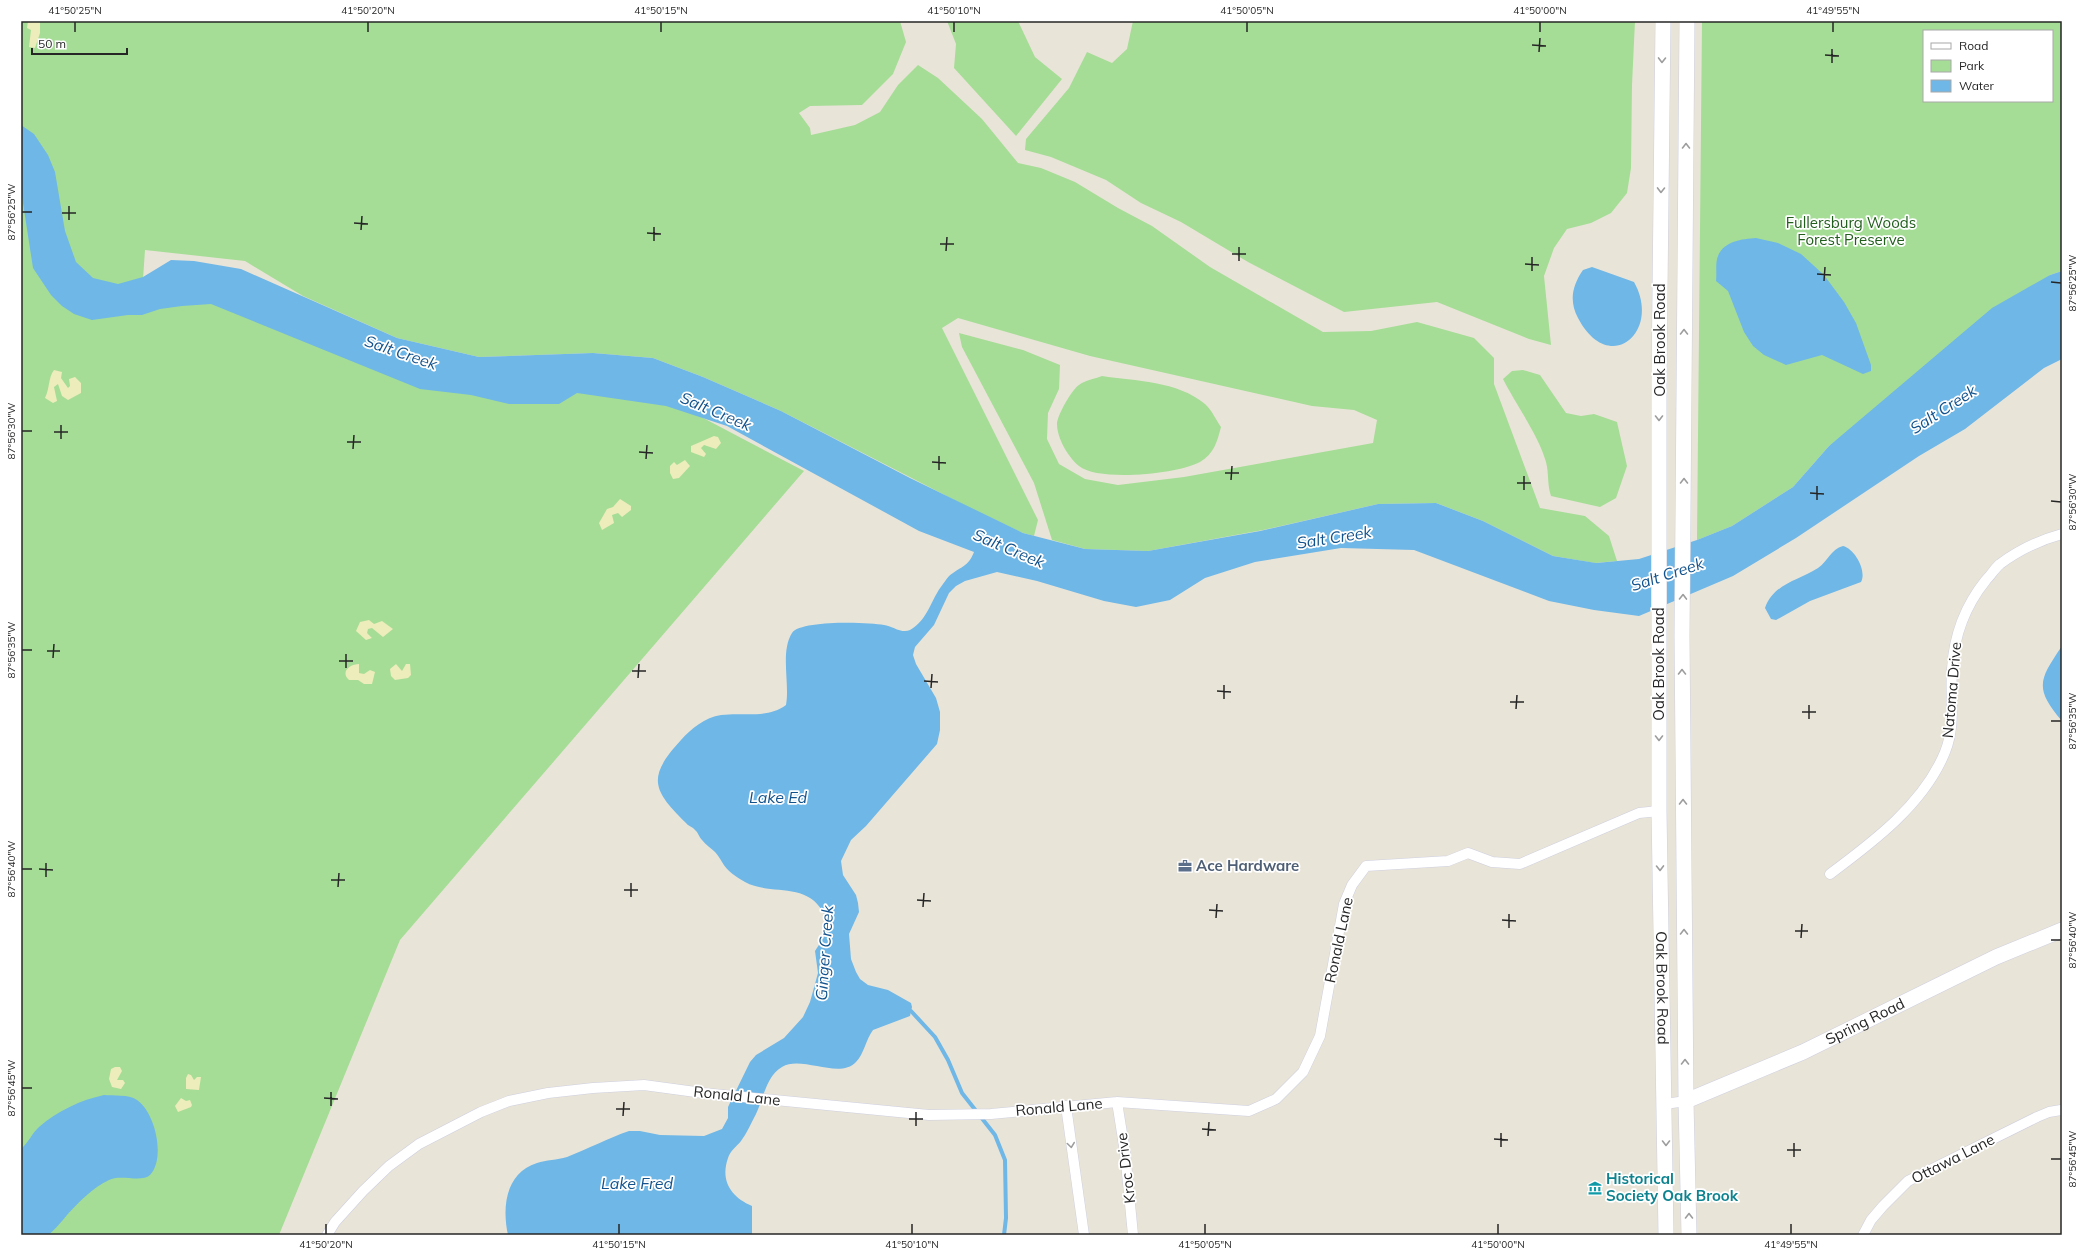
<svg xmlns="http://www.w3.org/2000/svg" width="2083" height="1256" font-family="Mulish,sans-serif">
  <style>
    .green { fill: #a5dd96; fill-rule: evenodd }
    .sand { fill: #edecbb }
    .water { fill: #6fb7e7 }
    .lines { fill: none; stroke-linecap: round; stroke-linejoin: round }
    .stream { stroke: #6fb7e7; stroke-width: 4 }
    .street-casing { stroke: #cecfdf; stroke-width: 11 }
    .secondary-casing { stroke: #cecfdf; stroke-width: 16 }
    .street { stroke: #fff; stroke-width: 10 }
    .secondary { stroke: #fff; stroke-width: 15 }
    .oneway { stroke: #9d9d9d }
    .ticks { fill: none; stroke: #262626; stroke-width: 1.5 }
    .labels { text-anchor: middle; stroke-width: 3.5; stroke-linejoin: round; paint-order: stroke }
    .park-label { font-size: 15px; fill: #215e1c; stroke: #fff }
    .street-label { font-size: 15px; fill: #262626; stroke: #fff }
    .service-label { font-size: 15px; font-weight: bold; fill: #4e5e75; stroke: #fff; text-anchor: start }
    .culture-label { font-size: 15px; font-weight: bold; fill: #0d838f; stroke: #fff; text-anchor: start }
    .water-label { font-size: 16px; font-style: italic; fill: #13538d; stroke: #fff }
    .neatline { fill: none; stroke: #262626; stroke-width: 1.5 }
    .ticks-label { font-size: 10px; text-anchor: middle; fill: #262626 }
  </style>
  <rect width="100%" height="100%" fill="#e9e4d8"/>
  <path class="green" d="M 21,21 L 900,21 L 906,42 L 893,74 L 862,105 L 810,106 L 799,113 L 810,128 L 811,135 L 855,125 L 880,112 L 898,85 L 918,65 L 938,78 L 982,119 L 1018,163 L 1041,168 L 1075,182 L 1118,208 L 1152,226 L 1210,267 L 1323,332 L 1371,331 L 1417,322 L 1474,338 L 1494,358 L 1494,384 L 1540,508 L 1585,516 L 1609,536 L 1617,561 L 1595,563 L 1553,556 L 1483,521 L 1436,503 L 1378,504 L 1263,530 L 1148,551 L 1085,549 L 1052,540 L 1034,483 L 962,347 L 959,333 L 1023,350 L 1060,365 L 1059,389 L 1048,413 L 1047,439 L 1059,464 L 1085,479 L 1118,485 L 1184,477 L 1373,443 L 1377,420 L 1354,410 L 1312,406 L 1090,356 L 958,318 L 942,328 L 1038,520 L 1034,536 L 1023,533 L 972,509 L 781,411 L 703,377 L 653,358 L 593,353 L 479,357 L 397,338 L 303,296 L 245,261 L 145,250 L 141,309 L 215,295 L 585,389 L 671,401 L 804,471 L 400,940 L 279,1235 L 21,1235 Z
    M 947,21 L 1018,21 L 1035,57 L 1062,79 L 1016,136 L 954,68 L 956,44 Z
    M 1133,21 L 1635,21 L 1632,85 L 1631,168 L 1627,193 L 1611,213 L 1591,223 L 1567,229 L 1554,248 L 1544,276 L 1551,345 L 1529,339 L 1437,302 L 1344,312 L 1248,262 L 1181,222 L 1141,203 L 1106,180 L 1051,157 L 1025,150 L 1026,139 L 1069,88 L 1087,52 L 1112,63 L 1127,49 Z
    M 1702,21 L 2062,21 L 2062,271 L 2050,275 L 1829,446 L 1793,487 L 1732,526 L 1697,540 ZM 1924,31 L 2052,31 L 2052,101 L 1924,101 Z
    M 1523,370 L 1540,375 L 1566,413 L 1581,416 L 1594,414 L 1617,422 L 1627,466 L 1616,498 L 1600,507 L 1551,496 C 1547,484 1549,473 1546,462 C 1539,436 1515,403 1503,379 L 1512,371 Z
    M 1102,376 C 1135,381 1178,381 1205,404 C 1212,410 1216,420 1221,427 C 1217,442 1214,454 1200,462 C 1179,474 1098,482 1079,466 C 1068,457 1057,438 1057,424 C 1057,416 1072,389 1079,385 C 1085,380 1095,379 1102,376 Z"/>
  <path class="sand" d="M 28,21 L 40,21 L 40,33 L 35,48 L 29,47 L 31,30 L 27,28 Z
    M 54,370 L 62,372 L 61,378 L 68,388 L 70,386 L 69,379 L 75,377 L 81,383 L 81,393 L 68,400 L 62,396 L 58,384 L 54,387 L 57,401 L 53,403 L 45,398 C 50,388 48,378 54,370 Z
    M 714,436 L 718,437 L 721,443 L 716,449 L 704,445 L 701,448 L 706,454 L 704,457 L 691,452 L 691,446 Z
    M 685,460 L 690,466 L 679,478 L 673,479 L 670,473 L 670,466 L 674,462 L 677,465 Z
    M 620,499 L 631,506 L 631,510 L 622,517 L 618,513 L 612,515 L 614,523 L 602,530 L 599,523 L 607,509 L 613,507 Z
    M 369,620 L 374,624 L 382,621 L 393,629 L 383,637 L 372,628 L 368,629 L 367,633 L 372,638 L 366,640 L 356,631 L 360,622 Z
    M 359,664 L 359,673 L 364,674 L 370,670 L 375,672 L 372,684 L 364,684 L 358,680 L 349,680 C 340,672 350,664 359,664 Z
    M 396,664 L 402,671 L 406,664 L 410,664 L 411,675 L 408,678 L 395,680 L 391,676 L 390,669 Z
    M 115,1067 L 120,1067 L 122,1071 L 117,1080 L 123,1080 L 125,1083 L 121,1089 L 112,1087 L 109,1079 L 111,1069 Z
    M 188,1074 L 191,1075 L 194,1080 L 197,1077 L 201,1077 L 199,1090 L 186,1089 L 186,1078 Z
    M 181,1098 L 186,1101 L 190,1100 L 192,1105 L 191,1107 L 178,1112 L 175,1106 Z"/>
  <path class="water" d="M 21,125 L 34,134 L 48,155 L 55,172 L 65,231 L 76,262 L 93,278 L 118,284 L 143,277 L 171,260 L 194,261 L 241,269 L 397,338 L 479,357 L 593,353 L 653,358 L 703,377 L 781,411 L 910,478 L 1023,533 L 1085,549 L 1148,551 L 1260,531 L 1378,504 L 1436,503 L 1483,521 L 1553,556 L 1596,563 L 1639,559 L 1697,540 L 1732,526 L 1793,487 L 1829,446 L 1992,308 L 2050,275 L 2062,271 L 2062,359 L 2044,368 L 1965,429 L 1919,456 L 1796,538 L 1733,576 L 1639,616 L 1594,610 L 1549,601 L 1414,550 L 1341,548 L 1255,562 L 1205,578 L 1170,600 L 1136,607 L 1104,601 L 1037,581 L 997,572 L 965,581 L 956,586 L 949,593 L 934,625 L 915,647 L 913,655 L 916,664 L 936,698 L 940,712 L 940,730 L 937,744 L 866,826 L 851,840 L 841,861 L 843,875 L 856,895 L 858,903 L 859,912 L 849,934 L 851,959 L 856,972 L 860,979 L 868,985 L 888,990 L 911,1003 L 912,1007 L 910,1016 L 873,1030 C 866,1039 864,1054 856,1062 C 839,1080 802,1055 782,1067 C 767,1075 763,1099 756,1114 C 751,1123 747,1133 741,1141 C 737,1146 730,1151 728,1158 C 720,1181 731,1197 752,1206 L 752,1235 L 508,1235 C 502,1208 505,1173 537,1163 C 546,1160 557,1160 567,1157 C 588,1149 608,1138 629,1131 L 640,1131 L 660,1135 L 704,1136 L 722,1129 L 728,1118 L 728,1107 L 750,1062 L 756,1055 L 784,1038 L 803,1017 L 810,1002 L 818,973 L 815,951 C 823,940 830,925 823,912 C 806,881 770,896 745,882 C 736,877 727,871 722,862 C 720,859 718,855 715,852 C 711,848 706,845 702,840 C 699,837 698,832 695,830 C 693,827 688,826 686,823 C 652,790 647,777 681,740 C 691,729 705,717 721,715 C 743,712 767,719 786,705 C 790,684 780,652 792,633 C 800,620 868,622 884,625 C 892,626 902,634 910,630 C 928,620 931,599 943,584 C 946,580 949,575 953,573 C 963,566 969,565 974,552 L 919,531 L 727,426 L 666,406 L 577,393 L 559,404 L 509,404 L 471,395 L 420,389 L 211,304 L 182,306 L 160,309 L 142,315 L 128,315 L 92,320 L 74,314 L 62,306 L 51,295 L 33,268 L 21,190 Z
    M 1756,238 L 1778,243 L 1801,254 L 1824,275 L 1844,302 L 1856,323 L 1871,365 L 1871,371 L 1863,374 L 1822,355 L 1786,365 L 1764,355 L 1753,346 L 1744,332 L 1728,291 L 1716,281 C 1717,274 1715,262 1718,256 C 1724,241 1742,239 1756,238 Z
    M 1592,267 L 1634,282 C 1662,332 1609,377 1578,318 C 1569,301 1572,286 1583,270 Z
    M 1843,546 C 1855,549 1867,571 1861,582 L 1810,601 L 1776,620 L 1771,619 L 1765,608 C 1774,583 1798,581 1818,568 C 1828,561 1831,549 1843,546 Z
    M 2062,646 L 2062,721 C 2034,688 2039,680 2062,646 Z
    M 104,1095 C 114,1096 128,1094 137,1100 C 155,1112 166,1158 150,1175 C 142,1183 120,1174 109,1180 C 92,1188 79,1202 67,1215 C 61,1222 55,1230 48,1235 L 21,1235 L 21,1149 C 29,1142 32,1133 39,1127 C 57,1111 81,1100 104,1095 Z"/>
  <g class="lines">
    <path class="stream" d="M 911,1011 L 935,1037 L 948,1060 L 962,1093 L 995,1135 L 1005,1160 L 1006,1218 L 1004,1235"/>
    <g class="street-casing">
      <path id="street" d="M 1830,874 C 1873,842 1924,804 1945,752 C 1956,725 1950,698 1952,669 C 1954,635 1965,606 1986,580 C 1991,575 1995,568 2000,564 C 2019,550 2040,540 2062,534
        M 1117,1102 L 1125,1152 L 1133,1235
        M 1665,1104 L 1686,1101
        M 1066,1106 L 1084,1235
        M 327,1235 L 335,1222 L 363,1191 L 389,1166 L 419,1144 L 481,1112 L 509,1101 L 548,1093 L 593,1088 L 644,1085 L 703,1093 L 929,1115 L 991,1114 L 1117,1102 L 1249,1111 L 1276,1099 L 1303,1072 L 1320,1036 L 1344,904 L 1352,885 L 1366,866 L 1448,861 L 1468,853 L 1492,862 L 1520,864 L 1639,813 L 1659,811
        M 1863,1235 L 1871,1220 L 1883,1206 L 1908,1181 L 2037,1117 L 2049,1112 L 2061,1110"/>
    </g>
    <g class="secondary-casing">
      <g id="secondary">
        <path id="s1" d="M 1663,21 L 1659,380 L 1659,811 L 1666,1235"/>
        <path d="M 1687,21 L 1682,636 L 1686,1101 L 1689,1235"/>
        <path id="s2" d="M 1686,1101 L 1803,1052 L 1996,957 L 2062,930"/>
      </g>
    </g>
    <use href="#street" class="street"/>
    <use href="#secondary" class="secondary"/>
  </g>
  <defs><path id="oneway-chevron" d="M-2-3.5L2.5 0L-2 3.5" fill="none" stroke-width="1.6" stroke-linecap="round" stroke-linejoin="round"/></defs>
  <g class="oneway">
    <use href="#oneway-chevron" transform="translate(1662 60) rotate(91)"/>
    <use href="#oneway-chevron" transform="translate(1686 146) rotate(-90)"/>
    <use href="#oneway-chevron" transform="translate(1661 190) rotate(91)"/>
    <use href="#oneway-chevron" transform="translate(1684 332) rotate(-90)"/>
    <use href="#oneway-chevron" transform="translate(1659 418) rotate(90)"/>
    <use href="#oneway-chevron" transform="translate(1684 481) rotate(-90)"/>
    <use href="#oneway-chevron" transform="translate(1683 597) rotate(-89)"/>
    <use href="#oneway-chevron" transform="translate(1682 672) rotate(-90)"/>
    <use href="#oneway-chevron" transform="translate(1659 738) rotate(90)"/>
    <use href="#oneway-chevron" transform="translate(1683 802) rotate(-90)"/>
    <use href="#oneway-chevron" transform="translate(1660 868) rotate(89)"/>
    <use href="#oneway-chevron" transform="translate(1684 932) rotate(-90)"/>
    <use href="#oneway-chevron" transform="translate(1685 1062) rotate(-90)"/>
    <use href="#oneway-chevron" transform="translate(1666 1143) rotate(90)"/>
    <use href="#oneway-chevron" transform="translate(1071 1145) rotate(82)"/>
    <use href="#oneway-chevron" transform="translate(1689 1216) rotate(-90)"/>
  </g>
  <path class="ticks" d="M 75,32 L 75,22M 368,32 L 368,22M 661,32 L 661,22M 954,32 L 954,22M 1247,32 L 1247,22M 1540,32 L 1540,22M 1833,32 L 1833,22M 1532,45 L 1546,46M 1539,52 L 1540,38M 1825,55 L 1839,56M 1832,63 L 1832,49M 22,212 L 32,212M 62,213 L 76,213M 69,220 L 69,206M 354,223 L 368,224M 361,230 L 362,216M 647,233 L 661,234M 654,241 L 654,227M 940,244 L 954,244M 946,251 L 947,237M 1232,254 L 1246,254M 1239,261 L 1239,247M 1525,264 L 1539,265M 1532,271 L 1532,257M 1817,274 L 1831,275M 1824,281 L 1825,267M 2051,282 L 2061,283M 22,431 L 32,431M 54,432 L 68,432M 61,439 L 61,425M 347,442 L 361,442M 353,449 L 354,435M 639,452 L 653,453M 646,459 L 647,445M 932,462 L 946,463M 939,470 L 939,456M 1225,473 L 1239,473M 1231,480 L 1232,466M 1517,483 L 1531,483M 1524,490 L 1524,476M 1810,493 L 1824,494M 1817,500 L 1817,486M 2051,501 L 2061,502M 22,650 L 32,650M 47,651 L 60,651M 53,658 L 54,644M 339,661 L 353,661M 346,668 L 346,654M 632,671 L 646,671M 638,678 L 639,664M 924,681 L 938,682M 931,688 L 932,674M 1217,691 L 1231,692M 1224,699 L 1224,685M 1510,702 L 1524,702M 1516,709 L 1517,695M 1802,712 L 1816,712M 1809,719 L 1809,705M 2051,721 L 2061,721M 22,869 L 32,869M 39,869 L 53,870M 46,877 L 46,863M 331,880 L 345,880M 338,887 L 339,873M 624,890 L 638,890M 631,897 L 631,883M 917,900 L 931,901M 923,907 L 924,893M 1209,910 L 1223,911M 1216,918 L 1217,904M 1502,920 L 1516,921M 1509,928 L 1509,914M 1795,931 L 1808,931M 1801,938 L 1802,924M 2051,940 L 2061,940M 22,1088 L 32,1088M 324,1098 L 338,1099M 331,1106 L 331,1092M 616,1109 L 630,1109M 623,1116 L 624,1102M 909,1119 L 923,1119M 916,1126 L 916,1112M 1202,1129 L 1216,1130M 1208,1136 L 1209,1122M 1494,1139 L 1508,1140M 1501,1147 L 1501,1133M 1787,1150 L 1801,1150M 1794,1157 L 1794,1143M 2051,1159 L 2061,1159M 326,1234 L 326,1224M 619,1234 L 619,1224M 912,1234 L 912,1224M 1205,1234 L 1205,1224M 1498,1234 L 1498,1224M 1791,1234 L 1791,1224"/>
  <defs>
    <g id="office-bare" transform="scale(1.08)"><path d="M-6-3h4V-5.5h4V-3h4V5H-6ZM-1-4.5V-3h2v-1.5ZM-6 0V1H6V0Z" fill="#5c6f8a" stroke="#fff" stroke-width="2.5" paint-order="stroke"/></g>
    <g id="museum-bare" transform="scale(1.08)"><path d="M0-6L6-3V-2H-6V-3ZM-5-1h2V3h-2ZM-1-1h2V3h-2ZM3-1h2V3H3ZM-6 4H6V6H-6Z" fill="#0f9aa8" stroke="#fff" stroke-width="2.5" paint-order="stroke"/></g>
  </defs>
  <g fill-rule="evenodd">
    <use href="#office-bare" x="1185" y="866"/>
    <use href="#museum-bare" x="1595" y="1188"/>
  </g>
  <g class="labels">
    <g class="park-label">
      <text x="1851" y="228">Fullersburg Woods<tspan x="1851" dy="17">Forest Preserve</tspan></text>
    </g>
    <g class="street-label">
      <text transform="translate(1660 340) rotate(-90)" y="5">Oak Brook Road</text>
      <text transform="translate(1659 664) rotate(-90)" y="5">Oak Brook Road</text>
      <text transform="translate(1952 690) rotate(-85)" y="5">Natoma Drive</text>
      <text transform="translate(1339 940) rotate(-78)" y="5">Ronald Lane</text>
      <text dy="5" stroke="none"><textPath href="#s1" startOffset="967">Oak Brook Road</textPath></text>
      <text dy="5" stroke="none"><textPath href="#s2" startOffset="196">Spring Road</textPath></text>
      <text transform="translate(737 1096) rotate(6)" y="5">Ronald Lane</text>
      <text transform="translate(1059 1107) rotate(-5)" y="5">Ronald Lane</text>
      <text transform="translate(1953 1159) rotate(-27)" y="5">Ottawa Lane</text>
      <text transform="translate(1126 1168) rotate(-97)" y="5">Kroc Drive</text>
    </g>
    <g class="service-label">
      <text x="1196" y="871">Ace Hardware</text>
    </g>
    <g class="culture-label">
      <text x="1606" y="1184">Historical<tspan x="1606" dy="17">Society Oak Brook</tspan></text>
    </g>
    <g class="water-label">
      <text transform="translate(401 352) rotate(19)" y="6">Salt Creek</text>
      <text transform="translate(1943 409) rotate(-33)" y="6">Salt Creek</text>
      <text transform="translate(716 411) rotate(23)" y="6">Salt Creek</text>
      <text transform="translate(1334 537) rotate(-9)" y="6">Salt Creek</text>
      <text transform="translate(1009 548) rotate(23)" y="6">Salt Creek</text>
      <text transform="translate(1667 574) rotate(-18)" y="6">Salt Creek</text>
      <text x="778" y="803">Lake Ed</text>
      <text transform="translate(824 953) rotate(-86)" y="6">Ginger Creek</text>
      <text x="637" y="1189">Lake Fred</text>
    </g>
  </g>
  <rect width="2083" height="1256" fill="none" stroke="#ffffff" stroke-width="44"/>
  <rect x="1923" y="30" width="130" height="72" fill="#ffffff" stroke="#a8a8a8"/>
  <rect x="1931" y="43" width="20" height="6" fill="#ffffff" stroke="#a8a8a8"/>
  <text x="1959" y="50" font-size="12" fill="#262626">Road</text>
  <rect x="1931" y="60" width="20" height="12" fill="#a5dd96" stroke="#a8a8a8"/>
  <text x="1959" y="70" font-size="12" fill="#262626">Park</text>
  <rect x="1931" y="80" width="20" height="12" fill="#6fb7e7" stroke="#a8a8a8"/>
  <text x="1959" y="90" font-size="12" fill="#262626">Water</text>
  <path d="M32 48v6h95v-6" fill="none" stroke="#262626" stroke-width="2"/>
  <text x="38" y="48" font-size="12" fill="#262626" stroke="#ffffff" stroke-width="3" paint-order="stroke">50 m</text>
  <rect x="22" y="22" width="2039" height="1212" class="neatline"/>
  <g class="ticks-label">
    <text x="75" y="14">41°50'25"N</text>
    <text x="368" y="14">41°50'20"N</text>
    <text x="661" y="14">41°50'15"N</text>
    <text x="954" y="14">41°50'10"N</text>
    <text x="1247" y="14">41°50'05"N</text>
    <text x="1540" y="14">41°50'00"N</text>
    <text x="1833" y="14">41°49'55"N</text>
    <text transform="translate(11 212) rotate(-90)" y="4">87°56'25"W</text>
    <text transform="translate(2072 283) rotate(-90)" y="4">87°56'25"W</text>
    <text transform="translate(11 431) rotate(-90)" y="4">87°56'30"W</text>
    <text transform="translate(2072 502) rotate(-90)" y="4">87°56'30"W</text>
    <text transform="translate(11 650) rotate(-90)" y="4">87°56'35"W</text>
    <text transform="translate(2072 721) rotate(-90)" y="4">87°56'35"W</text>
    <text transform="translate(11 869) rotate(-90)" y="4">87°56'40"W</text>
    <text transform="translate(2072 940) rotate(-90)" y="4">87°56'40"W</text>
    <text transform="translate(11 1088) rotate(-90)" y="4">87°56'45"W</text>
    <text transform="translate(2072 1159) rotate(-90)" y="4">87°56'45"W</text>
    <text x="326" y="1248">41°50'20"N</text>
    <text x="619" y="1248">41°50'15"N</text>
    <text x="912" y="1248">41°50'10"N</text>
    <text x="1205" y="1248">41°50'05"N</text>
    <text x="1498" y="1248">41°50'00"N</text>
    <text x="1791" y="1248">41°49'55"N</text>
  </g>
</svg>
